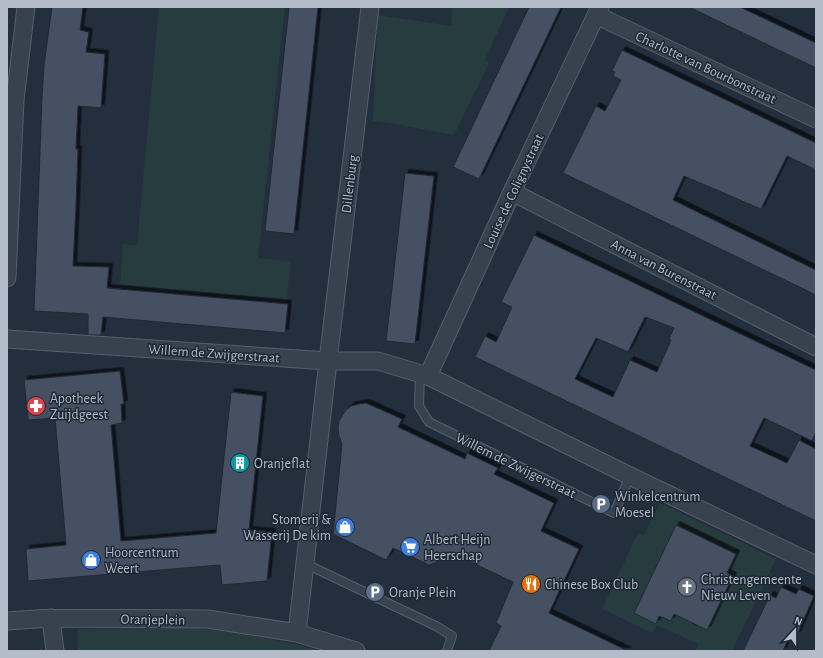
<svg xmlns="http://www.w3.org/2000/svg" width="823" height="658" font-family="'Alegreya Sans',sans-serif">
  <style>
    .green { fill: #263c3f }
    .building { fill: #455162; stroke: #1f2835; fill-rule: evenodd; filter: url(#shadow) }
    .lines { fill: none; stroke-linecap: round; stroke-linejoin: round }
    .service-casing { stroke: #565f6c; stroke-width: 10 }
    .minor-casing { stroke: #565f6c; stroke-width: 19 }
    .service { stroke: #38414e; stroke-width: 8 }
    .minor { stroke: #38414e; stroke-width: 17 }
    .labels { text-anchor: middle; stroke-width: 3; stroke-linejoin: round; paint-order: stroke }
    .street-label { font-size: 14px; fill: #b4bcc9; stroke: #1d2633 }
    .poi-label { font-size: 14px; fill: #b4bcc9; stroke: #1d2633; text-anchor: start }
  </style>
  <defs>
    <filter id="shadow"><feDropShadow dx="3.5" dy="-3.5" stdDeviation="0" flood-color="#0009"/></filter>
  </defs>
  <rect width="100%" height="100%" fill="#242f3e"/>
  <path class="green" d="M 159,7 L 285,7 L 258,258 L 291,261 L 287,299 L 120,285 L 123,244 L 137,245 Z
    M 452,7 L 509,7 L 485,59 L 489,63 L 454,135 L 390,123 L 373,121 L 377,31 L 378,15 L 451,26 Z
    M 660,503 L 776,559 L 732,651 L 695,651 L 698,644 L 657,625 L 652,633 L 602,609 L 638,533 L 644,535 Z
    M 195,628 L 245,633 L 323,651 L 78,651 L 78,629 Z"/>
  <path class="building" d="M 52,7 L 83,7 L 80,30 L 89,32 L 86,52 L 105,54 L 101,108 L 78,106 L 76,149 L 78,149 L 76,205 L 73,266 L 109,267 L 107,288 L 288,304 L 285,333 L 103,317 L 101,335 L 88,335 L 88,314 L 34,311 L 42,98 L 44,65 Z
    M 289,7 L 318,7 L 294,234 L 265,231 Z
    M 529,7 L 561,7 L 479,179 L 453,167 Z
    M 689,7 L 740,7 L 816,43 L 816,68 Z
    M 622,50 L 816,143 L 816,170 L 787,156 L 761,209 L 684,176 L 673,200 L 816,270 L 816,295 L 563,173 L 596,106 L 605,111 L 621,80 L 613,76 L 615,72 L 612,71 Z
    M 405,173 L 434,176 L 415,344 L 386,341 Z
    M 534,235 L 816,370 L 816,432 L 812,441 L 764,418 L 750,446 L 787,463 L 799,440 L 816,449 L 816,521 L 475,357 L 485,336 L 496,342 L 512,307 L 501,302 ZM 645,317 L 674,328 L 669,339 L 671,340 L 657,372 L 630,360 L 613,397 L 575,379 L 596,338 L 628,352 Z
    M 120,371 L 124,404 L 121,404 L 122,423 L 111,425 L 121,541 L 216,533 L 231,392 L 263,396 L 249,530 L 272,532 L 267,581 L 222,585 L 220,565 L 28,581 L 26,549 L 66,545 L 55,418 L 28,420 L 24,380 Z
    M 366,403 L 402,419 L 398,427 L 465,459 L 467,453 L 498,468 L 494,474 L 554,503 L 541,531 L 579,549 L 549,613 L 628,651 L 489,651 L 501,626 L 496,623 L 513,582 L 456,555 L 429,565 L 393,548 L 386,560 L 333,534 L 342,444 L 339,436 L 338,429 L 339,421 L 346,410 L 351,406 L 359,404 Z
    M 676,525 L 736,554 L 727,573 L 733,576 L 707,630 L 674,614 L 671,621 L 659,616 L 656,624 L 634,613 Z
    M 781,587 L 796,594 L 799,589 L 814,596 L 797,635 L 791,632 L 783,651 L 743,651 L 770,595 L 776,598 Z"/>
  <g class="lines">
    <g class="service-casing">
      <path id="service" d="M 420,373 L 419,406 L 429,422 L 614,513 L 630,476
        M 306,564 L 436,626 L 452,636 L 447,651"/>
    </g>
    <g class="minor-casing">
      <path id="minor" d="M 596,15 L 816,119
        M 512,192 L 816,347
        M 7,278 L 15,100 L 26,7
        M 7,339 L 328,361 L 378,361 L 428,376 L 630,476 L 816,565
        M 428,376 L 512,192 L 600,7
        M 51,618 L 55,651
        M 7,621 L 51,618 L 208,619 L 297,633
        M 356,651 L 297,633 L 328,361 L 370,7"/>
    </g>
    <use href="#service" class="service"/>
    <use href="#minor" class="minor"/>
  </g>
  <defs>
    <g id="pharmacy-disc" transform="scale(1)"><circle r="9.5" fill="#e0444e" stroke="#1d2633"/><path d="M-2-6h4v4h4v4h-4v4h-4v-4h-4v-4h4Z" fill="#fff"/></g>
    <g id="building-disc" transform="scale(1)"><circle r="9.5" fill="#0f9aa8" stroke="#1d2633"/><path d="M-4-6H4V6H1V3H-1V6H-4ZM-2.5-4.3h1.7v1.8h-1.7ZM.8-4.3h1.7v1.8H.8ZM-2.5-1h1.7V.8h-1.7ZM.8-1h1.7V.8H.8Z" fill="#fff"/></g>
    <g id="parking-disc" transform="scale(1)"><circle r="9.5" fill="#5c6f8a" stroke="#1d2633"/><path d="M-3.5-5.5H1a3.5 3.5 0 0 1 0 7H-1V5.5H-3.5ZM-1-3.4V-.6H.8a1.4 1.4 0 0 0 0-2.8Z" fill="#fff"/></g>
    <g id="shop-disc" transform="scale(1)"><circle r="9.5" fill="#3f7fe0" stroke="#1d2633"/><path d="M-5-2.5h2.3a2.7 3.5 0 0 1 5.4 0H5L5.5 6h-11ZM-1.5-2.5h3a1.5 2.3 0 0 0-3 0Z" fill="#fff"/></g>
    <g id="supermarket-disc" transform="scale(1)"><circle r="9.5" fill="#3f7fe0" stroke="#1d2633"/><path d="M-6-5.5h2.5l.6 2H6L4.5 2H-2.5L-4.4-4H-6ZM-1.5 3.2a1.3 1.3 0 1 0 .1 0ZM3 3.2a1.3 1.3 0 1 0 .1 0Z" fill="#fff"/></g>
    <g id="restaurant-disc" transform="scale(1)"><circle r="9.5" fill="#e8710a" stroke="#1d2633"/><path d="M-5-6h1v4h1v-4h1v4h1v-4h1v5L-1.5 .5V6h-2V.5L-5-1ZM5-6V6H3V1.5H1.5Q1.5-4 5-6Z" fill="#fff"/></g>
    <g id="church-disc" transform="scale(1)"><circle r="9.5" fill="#6b7280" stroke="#1d2633"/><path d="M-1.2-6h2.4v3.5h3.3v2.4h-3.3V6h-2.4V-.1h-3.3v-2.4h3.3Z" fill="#fff"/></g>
  </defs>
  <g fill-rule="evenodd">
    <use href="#pharmacy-disc" x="36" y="406"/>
    <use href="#building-disc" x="240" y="463"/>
    <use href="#parking-disc" x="601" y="504"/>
    <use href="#shop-disc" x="345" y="527"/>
    <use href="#supermarket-disc" x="410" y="547"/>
    <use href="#shop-disc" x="91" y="560"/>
    <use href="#restaurant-disc" x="531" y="584"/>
    <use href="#church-disc" x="687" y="587"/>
    <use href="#parking-disc" x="375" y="592"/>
  </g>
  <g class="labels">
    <g class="street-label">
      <text transform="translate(706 67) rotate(25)" y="5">Charlotte van Bourbonstraat</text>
      <text transform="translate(349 184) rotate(-83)" y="5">Dillenburg</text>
      <text transform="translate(513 191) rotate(-65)" y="5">Louise de Colignystraat</text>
      <text transform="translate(664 269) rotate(27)" y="5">Anna van Burenstraat</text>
      <text transform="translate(214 353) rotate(4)" y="5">Willem de Zwijgerstraat</text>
      <text transform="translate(516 465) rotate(26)" y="5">Willem de Zwijgerstraat</text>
      <text transform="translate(153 619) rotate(1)" y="5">Oranjeplein</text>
    </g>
    <g class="poi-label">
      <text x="50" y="403">Apotheek<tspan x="50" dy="16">Zuijdgeest</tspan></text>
      <text x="254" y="468">Oranjeflat</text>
      <text x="615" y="501">Winkelcentrum<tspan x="615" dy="16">Moesel</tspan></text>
      <text x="331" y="524" text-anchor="end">Stomerij &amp;<tspan x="331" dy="16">Wasserij De kim</tspan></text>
      <text x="424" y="544">Albert Heijn<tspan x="424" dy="16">Heerschap</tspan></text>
      <text x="105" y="557">Hoorcentrum<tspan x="105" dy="16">Weert</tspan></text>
      <text x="701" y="584">Christengemeente<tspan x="701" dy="16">Nieuw Leven</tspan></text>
      <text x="545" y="589">Chinese Box Club</text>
      <text x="389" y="597">Oranje Plein</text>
    </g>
  </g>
  <rect width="823" height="658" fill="none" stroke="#b4bcc9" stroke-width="16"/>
  <g transform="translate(795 630) rotate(21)" stroke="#1d2633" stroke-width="3" paint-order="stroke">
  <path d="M0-3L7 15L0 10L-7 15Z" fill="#b4bcc9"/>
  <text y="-6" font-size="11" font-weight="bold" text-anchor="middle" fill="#b4bcc9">N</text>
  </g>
</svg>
